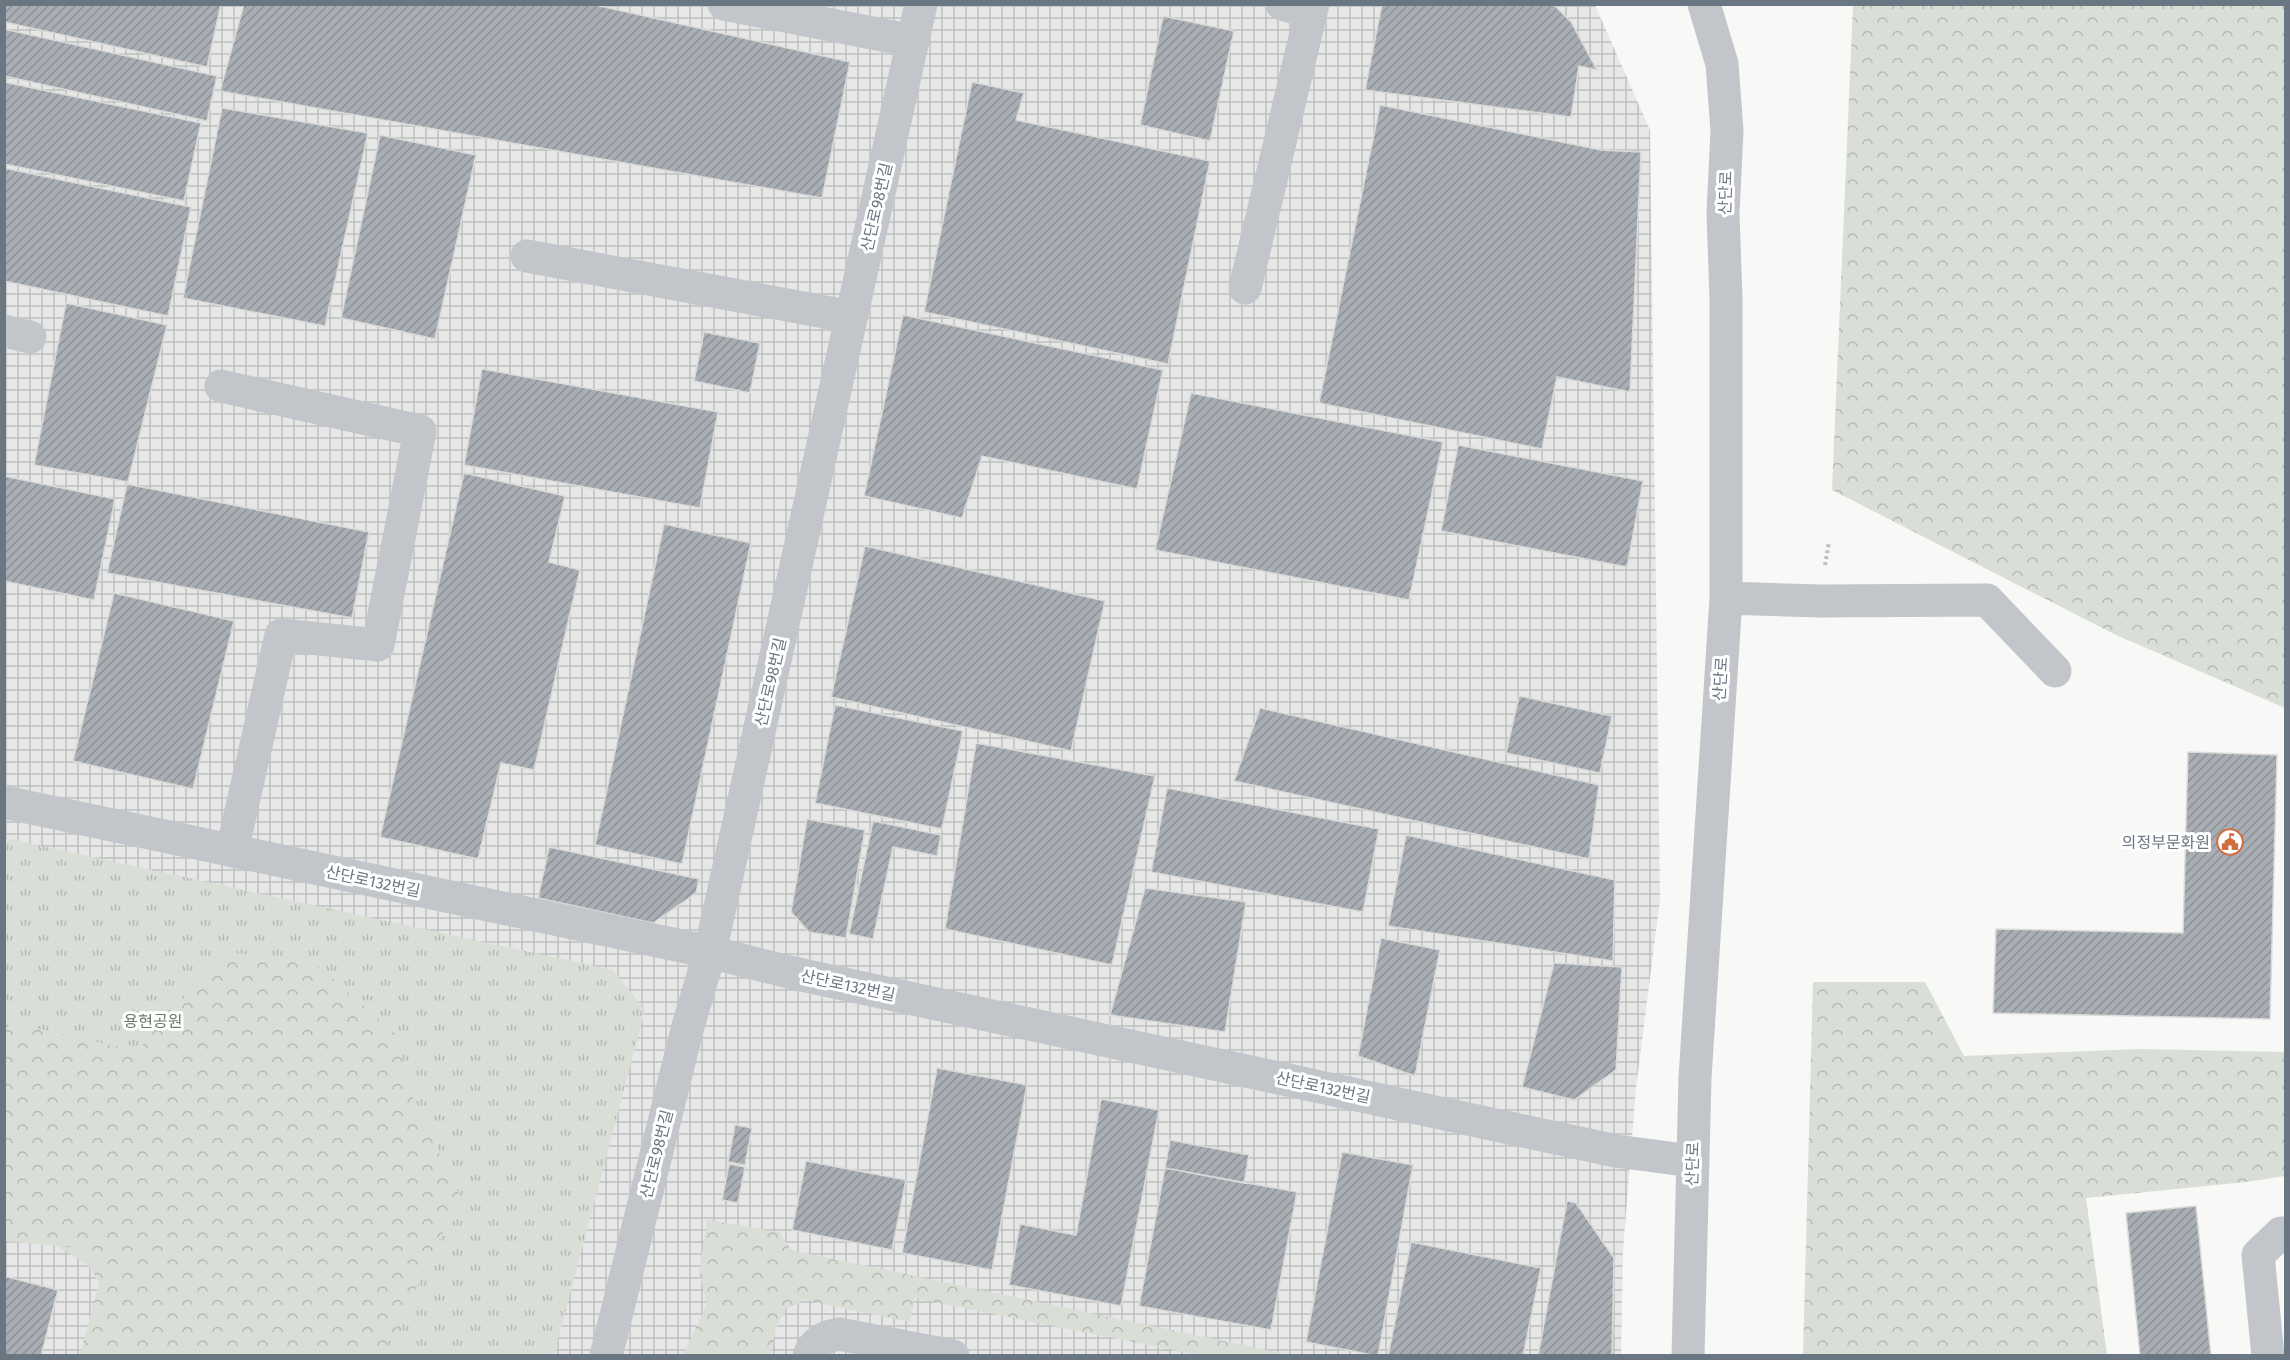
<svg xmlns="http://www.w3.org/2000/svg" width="2290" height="1360" font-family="'Fira Sans','Noto Sans KR',sans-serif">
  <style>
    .industrial { fill: url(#industrial-grid) }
    .grass { fill: url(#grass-tufts) }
    .forest { fill: url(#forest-crowns) }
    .building { fill: url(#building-hatch); stroke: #dadad8; stroke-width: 1.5 }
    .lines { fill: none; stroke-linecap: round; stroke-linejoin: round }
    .path { stroke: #bcbec0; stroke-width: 4; stroke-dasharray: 3 3; stroke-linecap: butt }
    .minor { stroke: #c2c5c9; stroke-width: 33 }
    .labels { text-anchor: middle; stroke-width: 6; stroke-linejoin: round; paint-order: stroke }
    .street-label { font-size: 16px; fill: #6b7683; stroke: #fff }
    .poi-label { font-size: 16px; fill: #6b7683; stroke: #fff; text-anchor: end }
    .park-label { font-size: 16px; fill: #6b7b69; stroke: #fff }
  </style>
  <defs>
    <pattern id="industrial-grid" width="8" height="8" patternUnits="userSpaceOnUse" patternTransform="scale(1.5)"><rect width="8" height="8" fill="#e6e7e6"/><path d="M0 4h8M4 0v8" fill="none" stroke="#bec0c0"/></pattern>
    <pattern id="grass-tufts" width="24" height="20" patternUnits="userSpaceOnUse" patternTransform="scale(1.5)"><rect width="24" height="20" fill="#d9ded7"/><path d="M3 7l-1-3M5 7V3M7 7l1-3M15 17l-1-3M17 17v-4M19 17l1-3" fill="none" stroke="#b4b9b4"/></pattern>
    <pattern id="forest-crowns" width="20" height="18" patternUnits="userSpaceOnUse" patternTransform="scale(1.5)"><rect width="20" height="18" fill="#d9ded7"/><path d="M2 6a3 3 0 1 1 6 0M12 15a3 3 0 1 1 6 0" fill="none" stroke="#b4b9b4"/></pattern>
    <pattern id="building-hatch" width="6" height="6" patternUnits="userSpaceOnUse" patternTransform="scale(1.5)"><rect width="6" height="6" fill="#a8aeb4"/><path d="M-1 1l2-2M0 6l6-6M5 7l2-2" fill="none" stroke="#8d9298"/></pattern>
  </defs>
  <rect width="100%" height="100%" fill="#f8f8f6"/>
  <path class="industrial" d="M 5,5 L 1595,5 L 1650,130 L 1660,899 L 1636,1088 L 1623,1251 L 1621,1355 L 5,1356 Z"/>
  <path class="grass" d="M 4,838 L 613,970 L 645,1010 L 554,1355 L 277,1355 L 92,1268 L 5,1213 Z"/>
  <path class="forest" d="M 1853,5 L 2285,5 L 2285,708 L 2116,635 L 1832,490 Z
    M 224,952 L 312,961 L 398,1036 L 409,1090 L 460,1196 L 396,1332 L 378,1355 L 80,1355 L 99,1283 L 79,1248 L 5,1241 L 5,1029 L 13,1023 L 137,1051 Z
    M 1813,982 L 1925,982 L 1964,1056 L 2140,1049 L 2285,1052 L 2285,1176 L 2246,1182 L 2086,1198 L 2107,1355 L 1803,1355 Z
    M 707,1220 L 779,1232 L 791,1250 L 1290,1355 L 1199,1355 L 914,1298 L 910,1322 L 805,1300 L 786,1309 L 776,1328 L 771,1355 L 683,1355 L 707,1304 L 699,1271 Z"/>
  <path class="building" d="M 4,4 L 221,4 L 207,67 L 4,22 Z
    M 244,4 L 591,4 L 850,62 L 822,198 L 220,91 Z
    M 1382,4 L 1553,4 L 1571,22 L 1597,70 L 1579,66 L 1571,117 L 1365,90 Z
    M 1163,16 L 1234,31 L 1210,141 L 1140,125 Z
    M 4,29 L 217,76 L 207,121 L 4,76 Z
    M 4,82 L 201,123 L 184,201 L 4,164 Z
    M 972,82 L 1024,93 L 1016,120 L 1210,161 L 1168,364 L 924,312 Z
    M 1380,105 L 1601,150 L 1641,152 L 1630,392 L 1557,377 L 1542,449 L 1319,403 Z
    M 222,108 L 368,133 L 325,326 L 183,298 Z
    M 380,135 L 476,155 L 435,339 L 341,318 Z
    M 4,168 L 191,207 L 168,316 L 4,281 Z
    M 66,303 L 167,325 L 128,482 L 34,465 Z
    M 903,315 L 1163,370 L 1137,489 L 982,456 L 962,518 L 864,496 Z
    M 704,332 L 760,343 L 750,393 L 694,381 Z
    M 482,369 L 718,412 L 700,508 L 464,465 Z
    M 1191,393 L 1443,442 L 1409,600 L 1155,550 Z
    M 1458,445 L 1643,481 L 1627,567 L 1441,531 Z
    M 464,473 L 565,496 L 549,562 L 580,570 L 534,770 L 501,763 L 478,859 L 380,837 Z
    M 4,476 L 115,499 L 94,600 L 4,581 Z
    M 127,484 L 369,532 L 352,618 L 107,573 Z
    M 664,524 L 751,543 L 682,864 L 595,845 Z
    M 865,546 L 1105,601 L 1071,751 L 831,697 Z
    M 114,593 L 234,621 L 193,789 L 73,761 Z
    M 1519,696 L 1612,716 L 1600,773 L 1506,753 Z
    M 835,705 L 963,731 L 942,829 L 815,803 Z
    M 1260,708 L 1599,785 L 1589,859 L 1234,781 Z
    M 976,743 L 1155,776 L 1112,965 L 945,929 Z
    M 2188,752 L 2277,755 L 2270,1019 L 1993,1013 L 1996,929 L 2183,933 Z
    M 1167,788 L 1379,829 L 1363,912 L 1151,872 Z
    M 807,819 L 865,830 L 846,938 L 809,932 L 791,912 Z
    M 873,821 L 941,835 L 937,856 L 893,847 L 873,939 L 849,934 Z
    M 1406,835 L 1615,880 L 1613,961 L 1388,926 Z
    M 549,847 L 699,879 L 696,893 L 653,923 L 538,898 Z
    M 1145,888 L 1246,902 L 1225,1032 L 1110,1015 Z
    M 1381,938 L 1440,950 L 1415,1076 L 1358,1056 Z
    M 1554,963 L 1622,967 L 1616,1070 L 1574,1100 L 1522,1087 Z
    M 937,1068 L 1027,1085 L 992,1270 L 902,1253 Z
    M 1101,1099 L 1159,1110 L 1121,1306 L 1009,1285 L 1020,1224 L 1076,1235 Z
    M 735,1125 L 752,1128 L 745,1165 L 728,1162 Z
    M 1170,1140 L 1249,1155 L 1244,1183 L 1165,1168 Z
    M 1342,1152 L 1413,1165 L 1378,1356 L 1306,1342 Z
    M 806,1161 L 906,1180 L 892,1250 L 792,1230 Z
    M 729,1164 L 745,1167 L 738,1203 L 722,1200 Z
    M 1165,1168 L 1297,1192 L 1271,1330 L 1139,1306 Z
    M 1567,1201 L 1576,1203 L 1614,1258 L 1612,1356 L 1538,1356 Z
    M 2196,1206 L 2211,1356 L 2140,1356 L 2126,1213 Z
    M 1411,1242 L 1541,1268 L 1523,1356 L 1388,1356 Z
    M 4,1276 L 58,1290 L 41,1356 L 4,1356 Z"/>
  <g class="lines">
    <path class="path" d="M 1825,565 L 1829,542"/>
    <path class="minor" d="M 724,4 L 913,41
      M 1282,4 L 1311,12
      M 527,256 L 851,317
      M 1245,288 L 1313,4
      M 4,331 L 30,337
      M 221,386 L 420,431 L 378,645 L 281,635 L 232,851
      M 1726,598 L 1820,601 L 1987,600 L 2055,671
      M 4,802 L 710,952 L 793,973 L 1616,1151 L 1692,1161
      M 606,1356 L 688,1026 L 710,952 L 921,4
      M 809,1356 C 813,1342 826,1336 839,1334 L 953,1356
      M 1688,1356 L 1695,1078 L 1726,598 L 1726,298 L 1723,213 L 1727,131 L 1722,64 L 1704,4
      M 2268,1356 L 2258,1255 L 2281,1233 L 2286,1233"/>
  </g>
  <defs>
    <g id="civic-ring" transform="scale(1.35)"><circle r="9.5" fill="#fff" stroke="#d06e3e" stroke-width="1.5"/><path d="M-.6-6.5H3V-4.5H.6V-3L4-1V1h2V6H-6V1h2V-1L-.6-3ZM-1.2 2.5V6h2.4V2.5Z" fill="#d06e3e"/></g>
  </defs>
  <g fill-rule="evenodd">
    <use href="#civic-ring" x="2230" y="842"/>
  </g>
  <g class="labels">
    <g class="street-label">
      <text transform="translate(1725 193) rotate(-88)" y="6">산단로</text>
      <text transform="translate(876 207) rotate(-77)" y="6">산단로98번길</text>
      <text transform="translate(1720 679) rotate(-86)" y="6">산단로</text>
      <text transform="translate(770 682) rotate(-77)" y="6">산단로98번길</text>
      <text transform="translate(373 881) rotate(12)" y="6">산단로132번길</text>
      <text transform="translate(848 985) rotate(12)" y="6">산단로132번길</text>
      <text transform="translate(1323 1087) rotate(12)" y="6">산단로132번길</text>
      <text transform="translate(656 1154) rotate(-76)" y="6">산단로98번길</text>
      <text transform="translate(1692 1164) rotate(-88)" y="6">산단로</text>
    </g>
    <g class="poi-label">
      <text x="2210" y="848">의정부문화원</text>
    </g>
    <g class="park-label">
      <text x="153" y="1027">용현공원</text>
    </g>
  </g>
  <rect width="2290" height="1360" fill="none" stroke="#6b7683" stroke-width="12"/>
</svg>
